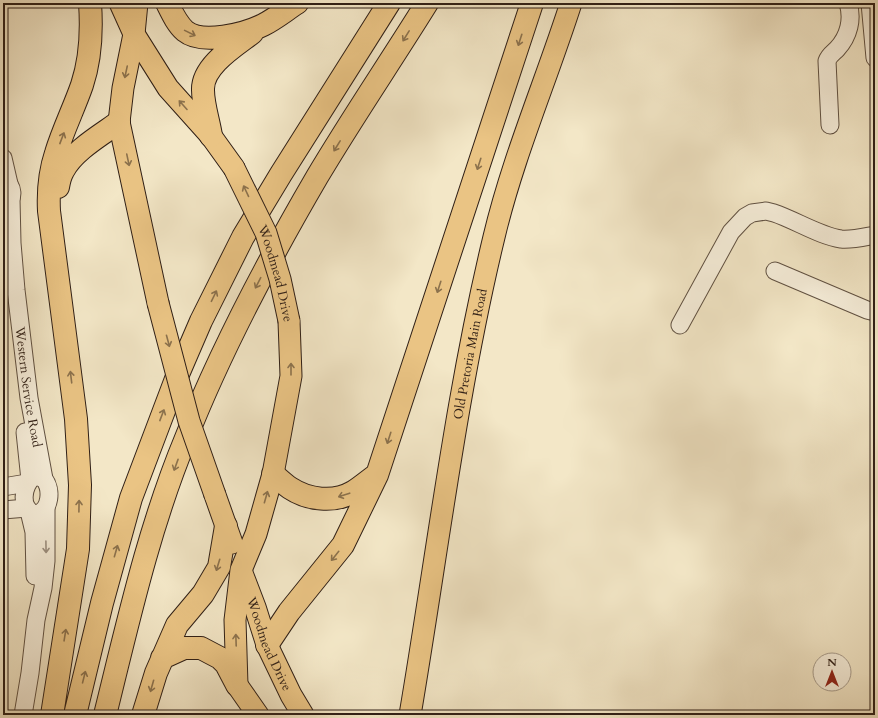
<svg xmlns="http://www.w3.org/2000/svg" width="878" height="718" font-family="Cardo,serif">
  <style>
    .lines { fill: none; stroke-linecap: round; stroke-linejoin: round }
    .minor-casing { stroke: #605142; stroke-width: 19 }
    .major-casing { stroke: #2f1f16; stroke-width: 23 }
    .highway-casing { stroke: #2f1f16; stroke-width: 24 }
    .minor { stroke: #f7efdb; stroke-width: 17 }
    .major { stroke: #eac484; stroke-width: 21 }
    .highway { stroke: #eac484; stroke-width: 22 }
    .major-bridge-casing { stroke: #2f1f16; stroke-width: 23; stroke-linecap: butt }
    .major-bridge { stroke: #eac484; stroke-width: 21 }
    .oneway { stroke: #8c724d }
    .oneway2 { stroke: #9d9182 }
    .labels { text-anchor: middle; stroke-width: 3; stroke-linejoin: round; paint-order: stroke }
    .street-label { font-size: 13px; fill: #2f1f16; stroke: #f7efdb }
  </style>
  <rect width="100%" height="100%" fill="#f3e7c7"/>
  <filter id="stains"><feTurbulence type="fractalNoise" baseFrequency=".005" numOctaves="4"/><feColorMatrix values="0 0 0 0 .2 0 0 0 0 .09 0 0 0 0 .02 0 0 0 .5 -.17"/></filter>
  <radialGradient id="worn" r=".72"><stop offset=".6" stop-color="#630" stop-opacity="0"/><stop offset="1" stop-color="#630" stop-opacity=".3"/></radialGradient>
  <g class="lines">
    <g class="minor-casing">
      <g id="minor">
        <path d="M 870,3 L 875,58"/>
        <path d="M 830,125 L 827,61 C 829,55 833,53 837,49 C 849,36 853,19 848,3"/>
        <path d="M 3,158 L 9,184"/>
        <path d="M 3,179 C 14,186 15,198 5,206"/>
        <path id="s1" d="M 11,199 L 12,243 L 16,290 L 29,398 L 44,479"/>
        <path d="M 775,271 L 867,310 L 875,312"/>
        <path d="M 680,325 L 731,232 L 745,217 L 752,213 L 766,211 L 774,213 C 795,220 820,236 841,239 C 852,240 864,237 875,235"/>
        <path d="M 25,432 L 30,480"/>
        <path d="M 34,477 L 39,477 L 44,479 C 52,489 51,511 36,514 C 19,511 22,484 34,477 Z"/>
        <path d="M 3,487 L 27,483"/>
        <path d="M 3,510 L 27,508"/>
        <path d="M 29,511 L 34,532 L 35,576"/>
        <path d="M 23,715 L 30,673 L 36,620 L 43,588 L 46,561 L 46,508"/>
      </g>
    </g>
    <g class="major-casing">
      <g id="major">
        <path d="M 120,3 L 134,34 L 168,88 L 211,136 L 234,168"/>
        <path d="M 137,3 L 134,34 L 123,88 L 119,122 L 158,303"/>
        <path d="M 215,495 L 232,543"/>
        <path id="s2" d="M 242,573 L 255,607 L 267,645 L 291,695 L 303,715"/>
        <path d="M 258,715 L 237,685 L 235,620 L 241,570 L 256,534 L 273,474 L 291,376 L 289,321"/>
        <path id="s3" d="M 410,715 C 437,556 456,394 494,237 C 513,157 546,81 571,3"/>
      </g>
    </g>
    <g class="highway-casing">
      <path id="highway" d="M 167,3 C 172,13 177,24 185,31 C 202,45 245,34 263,25 C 275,19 286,10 297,3
        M 211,136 C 209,122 203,105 203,90 C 202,66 235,46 252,33
        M 58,187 C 59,181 60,176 63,171 C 73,151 101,135 119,122
        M 273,474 C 279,479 284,484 290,488 C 308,500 334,503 353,492 C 361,487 368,481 376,475
        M 267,645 L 289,612 L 343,545 L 377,475 L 532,3
        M 162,658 L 184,648 L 201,648 L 220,658 L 226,664 L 237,685
        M 52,715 L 78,549 L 80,485 L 76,419 L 49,211 C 48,192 50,171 56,153 C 63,130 74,108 82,85 C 91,58 92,31 90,3
        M 75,715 L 102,603 L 131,498 L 176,379 L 201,321 L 243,237 L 281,174 L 389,3
        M 105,715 C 128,622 149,527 186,438 C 222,347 268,261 317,177 C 352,118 391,61 427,3
        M 143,715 L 156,673 L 177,625 L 203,594 L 219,567 L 226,526"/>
    </g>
    <use href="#minor" class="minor"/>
    <use href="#major" class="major"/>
    <use href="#highway" class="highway"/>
    <g class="major-bridge-casing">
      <g id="major-bridge">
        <path id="s4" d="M 234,168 L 266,233 L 280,279 L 289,321"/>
        <path d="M 158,303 L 189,421 L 215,495"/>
      </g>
    </g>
    <use href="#major-bridge" class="major-bridge"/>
  </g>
  <defs><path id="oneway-shaft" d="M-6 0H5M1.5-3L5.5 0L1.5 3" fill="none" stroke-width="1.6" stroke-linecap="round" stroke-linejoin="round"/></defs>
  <g class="oneway">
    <use href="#oneway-shaft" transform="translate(190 33) rotate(26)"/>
    <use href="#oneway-shaft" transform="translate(406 36) rotate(122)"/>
    <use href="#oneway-shaft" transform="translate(520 40) rotate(108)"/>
    <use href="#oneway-shaft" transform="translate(126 72) rotate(102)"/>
    <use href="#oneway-shaft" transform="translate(183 105) rotate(-132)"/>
    <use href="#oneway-shaft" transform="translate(62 138) rotate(-69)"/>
    <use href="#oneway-shaft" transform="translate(337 146) rotate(122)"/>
    <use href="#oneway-shaft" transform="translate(128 160) rotate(78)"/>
    <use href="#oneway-shaft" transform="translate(479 164) rotate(108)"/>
    <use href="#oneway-shaft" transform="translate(246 191) rotate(-115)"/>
    <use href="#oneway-shaft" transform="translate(258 283) rotate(117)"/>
    <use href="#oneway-shaft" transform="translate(439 287) rotate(108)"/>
    <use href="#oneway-shaft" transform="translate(214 296) rotate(-64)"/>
    <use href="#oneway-shaft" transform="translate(168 341) rotate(75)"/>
    <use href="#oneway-shaft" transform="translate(291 369) rotate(-90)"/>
    <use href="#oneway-shaft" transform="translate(71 377) rotate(-97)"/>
    <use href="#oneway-shaft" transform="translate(162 415) rotate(-69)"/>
    <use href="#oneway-shaft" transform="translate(389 438) rotate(108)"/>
    <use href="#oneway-shaft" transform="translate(176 465) rotate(110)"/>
    <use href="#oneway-shaft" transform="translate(344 495) rotate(162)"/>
    <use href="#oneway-shaft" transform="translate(266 497) rotate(-74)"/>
    <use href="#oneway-shaft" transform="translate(79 506) rotate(-89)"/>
    <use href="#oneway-shaft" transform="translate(116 551) rotate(-74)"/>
    <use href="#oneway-shaft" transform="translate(335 556) rotate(129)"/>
    <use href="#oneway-shaft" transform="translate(218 565) rotate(107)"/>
    <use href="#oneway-shaft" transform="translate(65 635) rotate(-81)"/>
    <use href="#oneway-shaft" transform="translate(236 640) rotate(-92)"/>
    <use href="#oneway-shaft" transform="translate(84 677) rotate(-76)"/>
    <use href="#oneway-shaft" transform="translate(152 686) rotate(106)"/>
  </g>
  <use class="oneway2" href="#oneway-shaft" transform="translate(46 547) rotate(89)"/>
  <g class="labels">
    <g class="street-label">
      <text dy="5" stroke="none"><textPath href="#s4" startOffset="114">Woodmead Drive</textPath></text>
      <text dy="5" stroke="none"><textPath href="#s3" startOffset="366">Old Pretoria Main Road</textPath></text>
      <text dy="5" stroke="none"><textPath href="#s1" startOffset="189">Western Service Road</textPath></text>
      <text dy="5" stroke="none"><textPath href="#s2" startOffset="76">Woodmead Drive</textPath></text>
    </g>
  </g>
  <rect width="878" height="718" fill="none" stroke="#f3e7c7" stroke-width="16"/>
  <rect x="4" y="4" width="870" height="710" fill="none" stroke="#2f1f16" stroke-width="2"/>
  <rect x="8" y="8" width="862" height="702" fill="none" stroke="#2f1f16"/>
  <g transform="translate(832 672)"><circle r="19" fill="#f7efdb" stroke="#a79c8c"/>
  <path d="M0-3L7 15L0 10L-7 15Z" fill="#8f2418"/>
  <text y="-6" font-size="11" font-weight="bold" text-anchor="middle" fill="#2f1f16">N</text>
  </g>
  <rect width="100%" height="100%" filter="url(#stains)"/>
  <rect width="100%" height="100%" fill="url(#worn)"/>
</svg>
